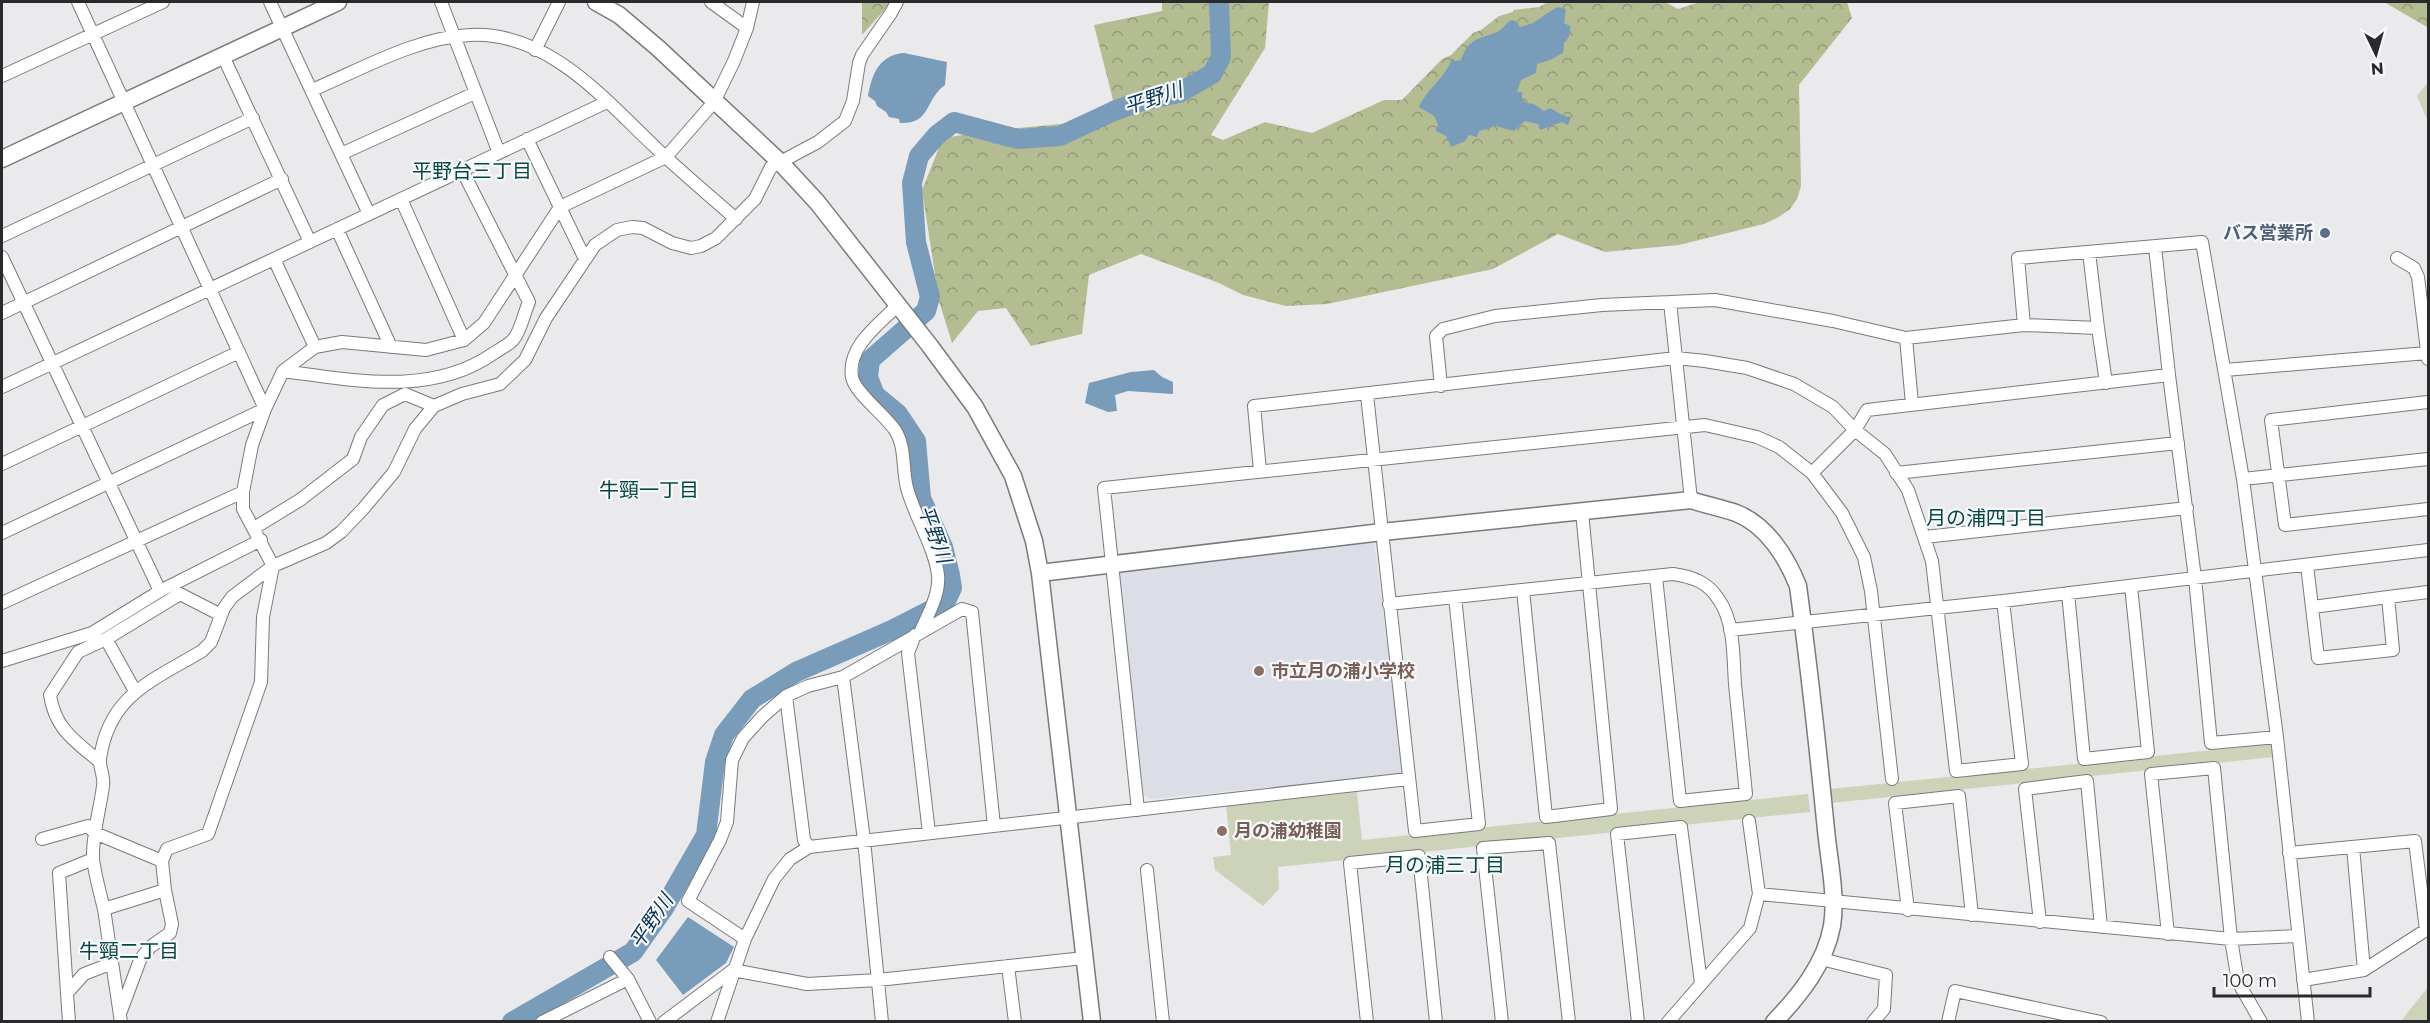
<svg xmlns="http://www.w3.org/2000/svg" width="2430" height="1023" font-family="Montserrat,'Noto Sans JP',sans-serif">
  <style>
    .built { fill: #dbdde7 }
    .green { fill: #cdd3b9 }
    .forest { fill: url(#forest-crowns) }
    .water { fill: #799cba }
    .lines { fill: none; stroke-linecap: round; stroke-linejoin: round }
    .river { stroke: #799cba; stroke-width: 20 }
    .street-casing { stroke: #797a7c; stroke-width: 14 }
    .secondary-casing { stroke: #797a7c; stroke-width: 19 }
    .street { stroke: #fff; stroke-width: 12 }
    .secondary { stroke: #fff; stroke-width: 16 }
    .service-dot { fill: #5c6f8a; stroke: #f7f8fa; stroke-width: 2 }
    .education-dot { fill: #8d6e63; stroke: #f7f8fa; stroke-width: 2 }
    .labels { text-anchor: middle; stroke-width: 4.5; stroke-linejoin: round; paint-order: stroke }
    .service-label { font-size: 18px; font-weight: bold; fill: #4e5e75; stroke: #f7f8fa; text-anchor: end }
    .education-label { font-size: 18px; font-weight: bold; fill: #785e54; stroke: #f7f8fa; text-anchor: start }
    .water-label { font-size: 20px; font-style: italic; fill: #093453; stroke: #f7f8fa }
    .neighbourhood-label { font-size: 20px; fill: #074743; stroke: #f7f8fa }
  </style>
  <defs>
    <pattern id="forest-crowns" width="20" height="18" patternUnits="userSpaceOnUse" patternTransform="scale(1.5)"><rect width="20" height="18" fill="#b4bd92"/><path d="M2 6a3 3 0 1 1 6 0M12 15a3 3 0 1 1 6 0" fill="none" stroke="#929a77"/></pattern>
  </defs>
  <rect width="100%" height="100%" fill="#eaeaed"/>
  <path class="built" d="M 1374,540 L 1403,771 L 1400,775 L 1151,799 L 1143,794 L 1116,572 Z"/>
  <path class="green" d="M 2428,82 L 2428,122 L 2417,96 Z
    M 2272,744 L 2274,757 L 1831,803 L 1830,789 Z
    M 1357,792 L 1362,840 L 1808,794 L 1810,812 L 1278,867 L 1279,889 L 1263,906 L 1215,870 L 1213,857 L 1231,855 L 1226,806 Z
    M 2428,987 L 2428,1021 L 2401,1021 Z"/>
  <path class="forest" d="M 862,2 L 889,2 L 888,6 L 862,35 Z
    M 1162,2 L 1269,2 L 1265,48 L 1211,135 L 1223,140 L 1265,122 L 1312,133 L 1384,100 L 1402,100 L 1442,59 L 1451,55 L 1473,33 L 1481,30 L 1499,16 L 1513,12 L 1513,10 L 1539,7 L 1548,2 L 1665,2 L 1678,9 L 1700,2 L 1847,2 L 1852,18 L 1799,85 L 1801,186 L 1797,199 L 1790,209 L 1779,217 L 1764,224 L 1679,245 L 1605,252 L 1558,234 L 1493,269 L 1327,304 L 1286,306 L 1243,295 L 1219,283 L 1141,254 L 1089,275 L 1082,334 L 1031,346 L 1006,308 L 978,311 L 952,343 L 939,301 L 922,190 L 943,138 L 987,131 L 1071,123 L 1113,100 L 1094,25 L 1162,11 Z
    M 2384,2 L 2428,2 L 2428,27 L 2427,27 Z"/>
  <path class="water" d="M 1557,7 L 1566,9 L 1564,23 L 1570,26 C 1571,34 1569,38 1564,43 L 1563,53 L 1550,60 L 1537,64 L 1536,73 L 1521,80 L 1517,92 L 1522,92 L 1522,99 L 1526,103 L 1534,104 L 1544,111 L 1550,108 L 1564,116 L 1571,117 L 1568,125 L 1562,122 L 1540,130 L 1538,124 L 1525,121 L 1514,131 L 1492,125 L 1491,128 L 1479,131 L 1477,137 L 1469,135 L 1465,141 L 1451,147 L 1446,136 L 1436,131 L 1438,124 L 1434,116 L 1419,107 C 1427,88 1446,78 1452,58 L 1455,61 L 1461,60 C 1469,38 1477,40 1497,32 C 1504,29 1505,23 1512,20 L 1517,22 L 1520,27 L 1533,23 Z
    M 904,53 L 947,62 L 945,85 C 924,100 932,124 900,123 L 899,119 L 889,117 L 886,112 L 877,106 L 875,101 L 868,96 C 872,74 879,55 904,53 Z
    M 1154,370 L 1162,377 L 1173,382 L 1173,394 L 1128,391 L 1115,395 L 1117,411 L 1108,412 L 1085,403 L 1089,383 L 1131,372 Z
    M 688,917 L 734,947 L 726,963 L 683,995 L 656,960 Z"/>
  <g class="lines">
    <path class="river" d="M 512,1022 L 633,952 L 664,908 L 706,835 L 715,762 L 724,735 L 752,699 L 796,672 L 892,630 L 945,603 L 952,588 L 950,575 L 943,547 L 921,498 L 916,441 L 898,414 L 875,395 L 868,377 L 870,360 L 926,311 L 930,297 L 916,242 L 912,183 L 919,156 L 937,135 L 954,122 L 1018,139 L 1060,136 L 1114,111 L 1141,101 L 1179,93 L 1212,74 L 1221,57 L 1219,2"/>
    <g class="street-casing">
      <path id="street" d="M 270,2 L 369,214
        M 441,2 L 499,153
        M 711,2 L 747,28
        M 535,50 L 559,2
        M 223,56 L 310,242
        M 2,76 L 163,2
        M 312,90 C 360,70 417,37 470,35 C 548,31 604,99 655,147 C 681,172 709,195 736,219
        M 527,139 L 585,259
        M 341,154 L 475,93
        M 401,199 L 464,340
        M 337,229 L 391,347
        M 2,236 L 253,118
        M 2155,247 L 2169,375
        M 2089,252 L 2098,328
        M 2,257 L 160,591
        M 2397,258 L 2414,268 L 2418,277 L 2428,359
        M 274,259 L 315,347
        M 1670,302 L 1691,500
        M 897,306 C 878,325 847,347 852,377 C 854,392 885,415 895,430 C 906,447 902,469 907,488 C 914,515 935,548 938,575 C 940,594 928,614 921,631
        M 2,313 L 282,179
        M 2024,325 L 2018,258 L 2202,242 L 2243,479 L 2277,737 L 2308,1022
        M 1906,338 L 1912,404
        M 2225,370 L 2427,353
        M 283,371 C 352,380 432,397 494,353 C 499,350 508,345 513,340 C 521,331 524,313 529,302 L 462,170
        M 1441,386 L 1436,336 L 1443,329 L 1495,316 L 1602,305 L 1715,300 L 1833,321 L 1906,338 L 2024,325 L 2098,328 L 2106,383
        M 2,387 L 607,102
        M 1367,395 L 1415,831 L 1479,824 L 1455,597
        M 2428,402 L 2271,420 L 2285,525 L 2428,509
        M 2,464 L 239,352
        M 1260,471 L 1254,406 L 1676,358 L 1705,361 L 1747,368 L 1794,384 L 1833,407 L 1855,430 L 1885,454 L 1908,490 L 1932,561 L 1956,771 L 2022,764 L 2003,601
        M 1812,473 L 1855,430 L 1867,410 L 2169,375 L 2195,578 L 2211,743 L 2277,737
        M 1896,473 L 2178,443
        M 2243,479 L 2428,459
        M 254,528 L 300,500 L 353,459 L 361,437 L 383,405 L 405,394 L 434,406
        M 2,533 L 265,409 L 78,2
        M 1925,537 L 2187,508
        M 2307,565 L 2318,658 L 2393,650 L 2388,597 L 2428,592
        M 1523,590 L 1546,817 L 1611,809 L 1582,512
        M 2068,593 L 2084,759 L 2148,752 L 2131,586
        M 2,603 L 243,492
        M 1389,604 L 1673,574 C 1693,577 1708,582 1719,600 C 1735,623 1733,658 1735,684 C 1739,721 1742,757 1746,794 L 1680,801 L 1656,577
        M 2313,607 L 2388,597
        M 1730,630 L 2003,601 L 2428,550
        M 915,635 L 908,653 L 929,833
        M 106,639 L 135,691
        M 2,661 L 92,633 L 160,591 L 261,540
        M 843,677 L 864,840 L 882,1022
        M 786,696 L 804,840 L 809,847
        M 100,762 C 75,741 55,729 50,695 L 78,652 L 106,639 L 180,594 L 221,615
        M 1138,810 L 1104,488 L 1705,425 L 1757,437 L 1779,447 L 1812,473 L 1842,513 L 1864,557 L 1871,591 L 1892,779
        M 42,839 L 88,826 L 95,833 L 162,861
        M 2353,847 L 2364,970
        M 2289,853 L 2415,841 L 2426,930 L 2364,970 L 2303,980
        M 1147,870 L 1163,1022
        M 1759,894 L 2231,939 L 2297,936
        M 104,909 C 100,893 95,875 93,859 C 92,835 100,810 103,786 C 105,777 99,768 100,759 C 109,695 152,681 202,651 L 211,642 L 224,608 L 232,597 L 273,566 L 326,543 L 341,532 L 363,509 L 394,472 L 415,429 L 434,406 L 462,394 L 500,384 L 525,360 L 546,318 L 595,245 L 617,230 L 632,227 L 643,228 L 672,243 L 691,248 L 701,246 L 716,238 L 755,199 L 771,167 L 818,142 L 845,121 L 853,101 L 859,63 L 862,55 L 891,13 L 897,2
        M 1908,910 L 1895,803 L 1959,796 L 1972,915
        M 2040,922 L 2025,789 L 2087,781 L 2101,927
        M 2168,934 L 2151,774 L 2214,768 L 2231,939 L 2238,982 L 2261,1022
        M 745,939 L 688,901 L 720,840 L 727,822 L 732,760 L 743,738 L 762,717 L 786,696 L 808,686 L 843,677 L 962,609 L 972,612 L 994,826
        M 610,957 L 628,979 L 650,1022
        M 1821,959 L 1886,975 L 1884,1009 L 1873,1022
        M 1008,966 L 1015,1022
        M 67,993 L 59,873 L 93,859
        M 121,1011 L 140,960 L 150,947 L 170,933 L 172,924 L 165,890
        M 69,1022 L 67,993 L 84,974 L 110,964
        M 121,1022 L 104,909 L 165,890 L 162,861 L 167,849 L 208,834 L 261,682 L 263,617 L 273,566 L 243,509 L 243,492 L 252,445 L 265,409 L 283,371 L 315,347 L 342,342 L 426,350 L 464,340 L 484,323 L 560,207 L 666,157 L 714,102 L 734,61 L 747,28 L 753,2
        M 542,1022 L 628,979
        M 664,1022 L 733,970 L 807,984 L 878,980 L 1084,958
        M 717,1022 L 745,939 L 774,879 L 790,859 L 809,847 L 1408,779
        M 1367,1022 L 1350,863 L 1419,856 L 1436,1022
        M 1502,1022 L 1483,848 L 1549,843 L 1569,1022
        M 1638,1022 L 1617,834 L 1681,827 L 1701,983
        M 1668,1022 L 1750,928 L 1759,894 L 1749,821
        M 1948,1022 L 1955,991 L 2101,1022"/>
    </g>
    <g class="secondary-casing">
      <path id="secondary" d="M 596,2 L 619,15 L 658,48 L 780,162 L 817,202 L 930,346 L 975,407 L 1013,476 L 1034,541 L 1040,573 L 1092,1022
        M 2,159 L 338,2
        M 1040,573 L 1382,532 L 1691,500 C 1706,505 1722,508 1736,513 C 1767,525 1787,558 1798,586 C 1809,667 1818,749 1826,830 C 1829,861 1837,896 1832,926 C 1825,964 1800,995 1774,1022"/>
    </g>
    <use href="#street" class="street"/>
    <use href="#secondary" class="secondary"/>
  </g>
  <circle class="service-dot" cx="2325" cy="233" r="6"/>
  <g class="education-dot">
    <circle cx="1259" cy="671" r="6"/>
    <circle cx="1222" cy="831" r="6"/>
  </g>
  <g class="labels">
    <g class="service-label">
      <text x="2313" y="239">バス営業所</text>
    </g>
    <g class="education-label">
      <text x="1271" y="677">市立月の浦小学校</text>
      <text x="1234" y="837">月の浦幼稚園</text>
    </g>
    <g class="water-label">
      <text transform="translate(1153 98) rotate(-18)" y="7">平野川</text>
      <text transform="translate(935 534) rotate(70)" y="7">平野川</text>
      <text transform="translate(651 921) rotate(-56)" y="7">平野川</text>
    </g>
    <g class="neighbourhood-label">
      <text x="472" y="178">平野台三丁目</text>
      <text x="649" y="497">牛頸一丁目</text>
      <text x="1986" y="525">月の浦四丁目</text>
      <text x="1445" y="872">月の浦三丁目</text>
      <text x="129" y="958">牛頸二丁目</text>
    </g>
  </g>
  <rect width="2430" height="1023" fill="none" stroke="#292a2b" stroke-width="6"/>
  <g transform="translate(2376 54) rotate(175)" stroke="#f7f8fa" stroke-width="4.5" paint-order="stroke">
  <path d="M0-4.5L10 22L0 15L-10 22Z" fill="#292a2b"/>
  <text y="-9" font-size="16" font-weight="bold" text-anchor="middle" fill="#292a2b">N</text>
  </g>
  <path d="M2214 987v9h156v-9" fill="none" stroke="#292a2b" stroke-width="3"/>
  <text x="2223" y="987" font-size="18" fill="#292a2b" stroke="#f7f8fa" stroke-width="4.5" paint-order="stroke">100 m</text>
</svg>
